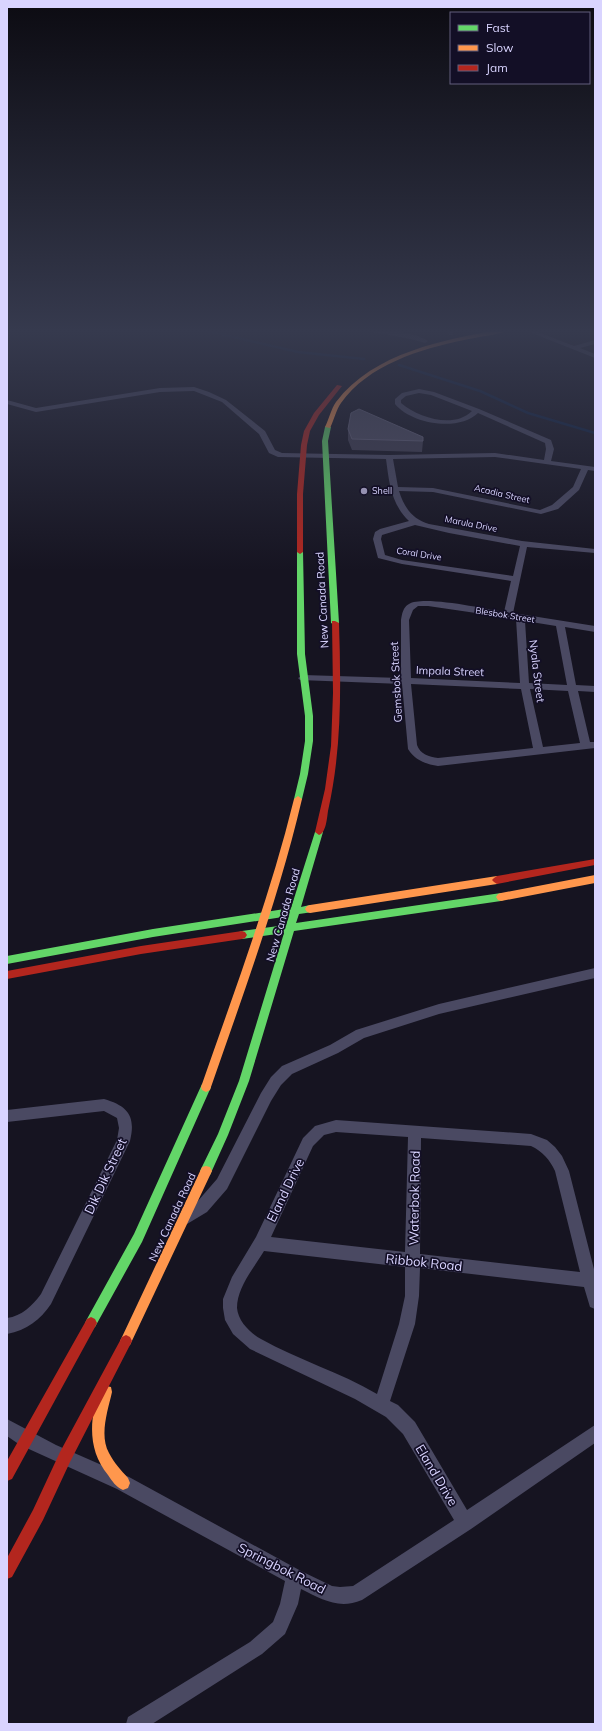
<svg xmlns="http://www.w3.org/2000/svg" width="602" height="1731" font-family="Mulish,sans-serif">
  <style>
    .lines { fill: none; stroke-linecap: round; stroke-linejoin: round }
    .stream { stroke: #0d2144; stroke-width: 2.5 }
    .street { fill: #4a4962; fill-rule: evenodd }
    .fast { fill: #63d668; fill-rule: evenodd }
    .slow { fill: #ff974d; fill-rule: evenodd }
    .jam { fill: #b3261e; fill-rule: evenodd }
    .wall { fill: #403d50 }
    .building { fill: #504e63; stroke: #66637b }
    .poi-dot { fill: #9591b1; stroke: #130f26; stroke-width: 1.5 }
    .labels { text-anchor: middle; stroke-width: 3.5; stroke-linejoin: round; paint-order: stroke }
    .far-poi-label { font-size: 9px; fill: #d9d4ff; stroke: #130f26; text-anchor: start }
    .far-street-label { font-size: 9px; fill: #d9d4ff; stroke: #130f26 }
    .street-label { font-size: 11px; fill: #d9d4ff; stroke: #130f26 }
    .near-street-label { font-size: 13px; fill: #d9d4ff; stroke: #130f26 }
  </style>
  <rect width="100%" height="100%" fill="#161421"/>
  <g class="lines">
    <path class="stream" d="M 199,329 L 298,352 L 364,359
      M 399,365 L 480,391 L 528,413 L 595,433"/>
    <path class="street" d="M 364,329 C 380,329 416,332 428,341 L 425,343 L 411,339 L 367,331 Z
      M 446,329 L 452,329 L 453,335 L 449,335 Z
      M 522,329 L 530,329 L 574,346 L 595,340 L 595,344 L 580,348 L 595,354 L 595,358 Z
      M 194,387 L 209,392 L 226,400 L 265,431 L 275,450 L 282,453 L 389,455 L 495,453 L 544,460 L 546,449 L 545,443 L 478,413 C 459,432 411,424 395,404 L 395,399 L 402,393 L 419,389 L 434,392 L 479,409 L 551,440 L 554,449 L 551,461 L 595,467 L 595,471 L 588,470 L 579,490 L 558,509 L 541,514 L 433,492 L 399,491 C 404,507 412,519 429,524 L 522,541 L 595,549 L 595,553 L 527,547 L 513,613 L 595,626 L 595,632 L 565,627 L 576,685 L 595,686 L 595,692 L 578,691 L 590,742 L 595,742 L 595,748 L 438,766 C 425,764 415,760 408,749 L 402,684 L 300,680 L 298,678 L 303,675 L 401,678 L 401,620 C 402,614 403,607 409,604 C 423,595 486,609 504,612 L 511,581 L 402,564 L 378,558 L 373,539 L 375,532 L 380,529 L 409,521 C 391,504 389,482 386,459 L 278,457 L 269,453 L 259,434 L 222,402 L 194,391 L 160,392 L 36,412 L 7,404 L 7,400 L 36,408 L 160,388 ZM 419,393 L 431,395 L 472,411 C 454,429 419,418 401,403 L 401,400 L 406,396 ZM 495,457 L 581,469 L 573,487 L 552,505 L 540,510 L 433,488 L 398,487 L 393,459 ZM 415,525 L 449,533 L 520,546 L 513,576 L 402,560 L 385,555 L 381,539 L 382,535 ZM 418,606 L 428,606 L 516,619 L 520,683 L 411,678 L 409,620 L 413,610 ZM 525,621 L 556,626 L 567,685 L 529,683 ZM 411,684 L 521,689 L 533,748 L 438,758 C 429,757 420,754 417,745 ZM 530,689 L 568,691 L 580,743 L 543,747 Z
      M 595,968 L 595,978 L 439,1014 L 364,1038 L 338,1053 L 292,1074 L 281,1085 L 271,1101 L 227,1189 L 207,1212 L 187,1224 L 182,1222 L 180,1217 L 182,1212 L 197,1202 L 217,1179 L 261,1093 L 271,1077 L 282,1066 L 330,1045 L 356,1030 L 439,1004 Z
      M 104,1099 C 128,1106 136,1116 130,1141 L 51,1304 C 40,1320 27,1330 7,1334 L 7,1318 C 22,1316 32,1306 41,1294 L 117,1140 L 119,1128 L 117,1118 L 104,1111 L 7,1122 L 7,1110 Z
      M 336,1120 L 531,1134 L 547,1140 L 555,1147 L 562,1156 L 569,1171 L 595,1273 L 595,1309 L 590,1307 L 584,1287 L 420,1268 L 419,1296 L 415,1324 L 390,1401 L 398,1405 L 415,1422 L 467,1510 L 595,1425 L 595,1443 L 471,1529 L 362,1600 C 338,1610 322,1599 301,1589 L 298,1604 L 285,1634 L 262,1654 L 152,1724 L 126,1724 L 128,1717 L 250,1642 L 273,1622 L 280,1604 L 285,1581 L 117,1489 L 20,1445 L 7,1436 L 7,1419 L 56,1445 L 129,1477 L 301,1571 L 332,1586 L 340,1587 L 353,1586 L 454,1520 L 403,1434 L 386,1417 L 355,1399 L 250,1349 L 233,1334 L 225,1320 L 223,1308 L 223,1299 L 232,1277 L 256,1237 L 303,1138 L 315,1126 ZM 336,1132 L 408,1137 L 405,1252 L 271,1237 L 313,1146 L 324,1135 ZM 421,1138 L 531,1146 C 542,1151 550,1160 555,1171 L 580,1272 L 420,1254 ZM 264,1251 L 405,1267 L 405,1296 L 399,1324 L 377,1394 C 340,1372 298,1360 261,1339 C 250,1333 238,1321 237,1308 C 237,1287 254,1268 264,1251 Z"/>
    <path class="fast" d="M 328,425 L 331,427 L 328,441 L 339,623 L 335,625 L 331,623 L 322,441 L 325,427 Z
      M 300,550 L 303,552 L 305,654 L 313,716 L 313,741 L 308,774 L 302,799 L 298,802 L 294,799 L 300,774 L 305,741 L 305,716 L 297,654 L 297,552 Z
      M 319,829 L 323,832 L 301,907 L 310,905 L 313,906 L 315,909 L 313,912 L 299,914 L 296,923 L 501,893 L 504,894 L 506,897 L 504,900 L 501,901 L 294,931 L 249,1081 L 228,1135 L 210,1175 L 206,1176 L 202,1175 L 200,1171 L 218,1134 L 239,1081 L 284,933 L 242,939 L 239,938 L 237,935 L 239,932 L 242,931 L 286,925 L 289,916 L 153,937 L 7,964 L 7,956 L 153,929 L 291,908 L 315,832 Z
      M 206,1082 L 210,1084 L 211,1087 L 142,1242 L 95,1327 L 91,1329 L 87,1327 L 85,1323 L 87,1319 L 134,1234 L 202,1084 Z"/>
    <path class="slow" d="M 502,329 L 512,329 C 503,334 476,337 464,340 C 420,349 368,365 341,403 C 336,410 334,420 330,428 L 325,427 C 329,419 331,409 336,402 C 374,352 444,340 502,329 Z
      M 298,796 L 302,799 C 279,897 244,992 211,1087 L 210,1090 L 206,1092 L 202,1090 L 201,1087 C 234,992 270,897 294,799 Z
      M 595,875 L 595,883 L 501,901 L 498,900 L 496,897 L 498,894 L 501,893 Z
      M 497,876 L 500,878 L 502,880 L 500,882 L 497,884 L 310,913 L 307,912 L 305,909 L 307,906 L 310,905 Z
      M 206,1166 L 210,1167 L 212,1171 L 130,1345 L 126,1347 L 122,1345 L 120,1341 L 122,1337 L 202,1167 Z
      M 106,1386 L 111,1387 L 112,1392 C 108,1410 99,1435 109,1453 C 114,1463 121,1470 128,1478 L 130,1483 L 128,1488 L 123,1490 C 116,1487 112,1481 108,1475 C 87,1450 89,1417 101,1387 Z"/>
    <path class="jam" d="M 337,385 L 342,386 L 319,415 L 310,431 L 307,445 L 303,494 L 303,552 L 300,554 L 297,552 L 297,494 L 301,445 L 304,431 L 314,413 Z
      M 332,621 L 335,621 L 339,623 C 341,686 342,749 328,811 C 327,818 326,833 319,835 L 315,832 L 325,789 L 331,746 L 333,693 Z
      M 595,859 L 595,865 L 497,884 L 494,882 L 492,880 L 494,878 L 497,876 Z
      M 242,931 L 245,932 L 247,935 L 245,938 L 242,939 L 141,954 L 7,979 L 7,971 L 141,946 Z
      M 91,1317 L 95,1319 L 97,1323 L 95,1327 L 12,1479 L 7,1481 L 7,1461 L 87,1319 Z
      M 126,1335 L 130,1337 L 132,1341 L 130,1345 L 70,1462 L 43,1520 L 12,1577 L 7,1579 L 7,1558 L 33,1510 L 60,1452 L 122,1337 Z"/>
  </g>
  <path class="wall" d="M 348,429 L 423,441 L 422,452 L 352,450 L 348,440 Z"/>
  <path class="building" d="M 359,409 L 423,437 L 423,441 L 352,439 L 348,429 L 351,413 Z"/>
  <linearGradient id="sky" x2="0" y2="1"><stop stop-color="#0c0b12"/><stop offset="0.58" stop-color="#363a4e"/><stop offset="1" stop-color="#363a4e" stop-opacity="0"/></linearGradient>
  <rect width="602" height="571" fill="url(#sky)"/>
  <circle class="poi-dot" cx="364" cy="491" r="4"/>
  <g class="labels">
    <g class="far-poi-label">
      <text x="372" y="494">Shell</text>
    </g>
    <g class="far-street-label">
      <text transform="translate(502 494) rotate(13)" y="3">Acadia Street</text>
      <text transform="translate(471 524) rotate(11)" y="3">Marula Drive</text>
      <text transform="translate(419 554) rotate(9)" y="3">Coral Drive</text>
      <text transform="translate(505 615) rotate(9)" y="3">Blesbok Street</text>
    </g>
    <g class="street-label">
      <text transform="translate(322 600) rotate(-93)" y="4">New Canada Road</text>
      <text transform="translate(450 671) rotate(2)" y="4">Impala Street</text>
      <text transform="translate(537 671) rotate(83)" y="4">Nyala Street</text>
      <text transform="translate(396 682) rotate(-93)" y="4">Gemsbok Street</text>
      <text transform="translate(283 915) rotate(-74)" y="4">New Canada Road</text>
      <text transform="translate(172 1217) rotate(-65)" y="4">New Canada Road</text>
    </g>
    <g class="near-street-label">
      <text transform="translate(105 1176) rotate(-65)" y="5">Dik Dik Street</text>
      <text transform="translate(285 1190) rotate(-64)" y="5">Eland Drive</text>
      <text transform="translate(414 1198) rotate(-89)" y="5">Waterbok Road</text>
      <text transform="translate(424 1262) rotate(6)" y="5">Ribbok Road</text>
      <text transform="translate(437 1475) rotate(59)" y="5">Eland Drive</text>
      <text transform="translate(282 1568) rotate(27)" y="5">Springbok Road</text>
    </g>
  </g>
  <rect width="602" height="1731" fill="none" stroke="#d9d4ff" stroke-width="16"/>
  <rect x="450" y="12" width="140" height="72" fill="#130f26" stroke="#625e7d"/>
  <rect x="458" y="25" width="20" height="6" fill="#63d668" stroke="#625e7d"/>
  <text x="486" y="32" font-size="12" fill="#d9d4ff">Fast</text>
  <rect x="458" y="45" width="20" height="6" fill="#ff974d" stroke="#625e7d"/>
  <text x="486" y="52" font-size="12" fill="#d9d4ff">Slow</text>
  <rect x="458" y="65" width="20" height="6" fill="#b3261e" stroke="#625e7d"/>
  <text x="486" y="72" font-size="12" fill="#d9d4ff">Jam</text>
</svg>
